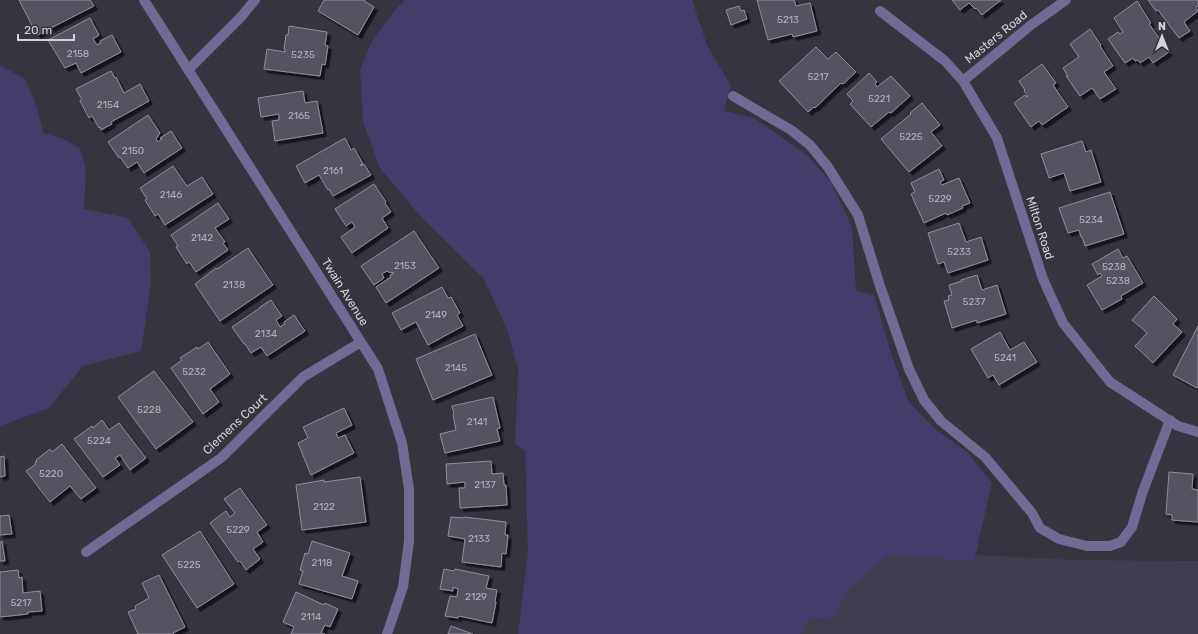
<svg xmlns="http://www.w3.org/2000/svg" width="1198" height="634" font-family="Rubik,sans-serif">
  <style>
    .built { fill: #3f3d4e }
    .green { fill: #453c6b }
    .building { fill: #54535f; stroke: #8f8e9b; filter: url(#shadow) }
    .lines { fill: none; stroke-linecap: round; stroke-linejoin: round }
    .minor { stroke: #706a94; stroke-width: 10 }
    .labels { text-anchor: middle; stroke-width: 3; stroke-linejoin: round; paint-order: stroke }
    .number-label { font-size: 10px; fill: #b2b2ba }
    .street-label { font-size: 12px; fill: #d2d2d9; stroke: #36343f }
  </style>
  <defs>
    <filter id="shadow"><feDropShadow dx="3.5" dy="3.5" stdDeviation="0" flood-color="#0009"/></filter>
  </defs>
  <rect width="100%" height="100%" fill="#36343f"/>
  <path class="built" d="M 803,546 L 1074,560 L 1198,561 L 1198,634 L 793,634 Z"/>
  <path class="green" d="M 405,0 L 692,0 L 707,45 L 731,86 L 724,111 L 754,118 L 807,155 L 831,182 L 852,227 L 856,291 L 874,295 L 893,359 L 909,402 L 935,429 L 967,452 L 992,483 L 974,561 L 888,555 L 849,589 L 831,619 L 819,618 L 808,619 L 800,634 L 518,634 L 528,552 L 525,451 L 515,444 L 518,369 L 508,332 L 484,279 L 422,218 L 380,168 L 363,122 L 360,70 L 371,43 L 394,11 Z
    M 0,65 L 26,80 L 38,111 L 43,133 L 61,138 L 80,148 L 86,170 L 84,209 L 128,218 L 150,252 L 151,284 L 141,351 L 83,366 L 49,408 L 0,426 Z"/>
  <path class="building" d="M 19,0 L 90,0 L 94,6 L 37,35 Z
    M 324,0 L 365,0 L 364,1 L 374,7 L 358,35 L 318,11 Z
    M 757,0 L 794,0 L 796,6 L 810,3 L 817,31 L 793,37 L 792,34 L 768,40 Z
    M 952,0 L 1001,0 L 982,15 L 976,8 L 975,9 L 969,3 L 960,10 Z
    M 1148,0 L 1198,0 L 1198,6 L 1196,8 L 1198,11 L 1184,22 L 1190,31 L 1179,38 L 1158,10 L 1156,11 Z
    M 1137,1 L 1151,23 L 1149,24 L 1169,52 L 1153,63 L 1149,57 L 1140,63 L 1138,60 L 1135,61 L 1133,58 L 1125,63 L 1108,39 L 1118,32 L 1120,34 L 1123,32 L 1114,18 Z
    M 739,6 L 741,11 L 744,10 L 747,19 L 731,25 L 726,10 Z
    M 90,18 L 99,35 L 93,39 L 97,45 L 101,43 L 100,41 L 112,35 L 121,52 L 81,73 L 76,63 L 65,68 L 48,40 Z
    M 289,26 L 327,32 L 325,45 L 328,46 L 325,65 L 322,64 L 320,76 L 264,69 L 267,49 L 285,52 L 285,49 L 284,49 L 286,35 L 288,35 Z
    M 1090,29 L 1101,45 L 1100,46 L 1113,66 L 1104,72 L 1116,89 L 1100,99 L 1092,88 L 1080,96 L 1066,76 L 1068,76 L 1063,68 L 1079,57 L 1070,44 Z
    M 816,47 L 828,59 L 836,52 L 856,72 L 843,84 L 841,83 L 815,108 L 814,107 L 808,112 L 779,81 Z
    M 1042,64 L 1056,83 L 1053,85 L 1068,107 L 1042,125 L 1039,121 L 1031,127 L 1014,103 L 1025,95 L 1027,97 L 1028,96 L 1024,91 L 1025,90 L 1019,81 Z
    M 111,71 L 115,78 L 116,77 L 124,93 L 140,84 L 149,101 L 111,122 L 112,124 L 101,130 L 100,127 L 99,128 L 92,116 L 89,118 L 80,101 L 82,100 L 76,89 Z
    M 869,73 L 877,82 L 875,84 L 877,87 L 891,76 L 910,96 L 891,113 L 889,112 L 871,127 L 850,104 L 853,101 L 847,94 Z
    M 303,91 L 305,103 L 317,101 L 323,133 L 275,141 L 272,121 L 279,120 L 279,114 L 261,117 L 258,98 Z
    M 922,103 L 940,125 L 931,132 L 942,146 L 909,172 L 881,139 L 911,114 L 910,113 Z
    M 148,115 L 160,133 L 156,139 L 158,142 L 162,139 L 160,138 L 171,131 L 182,148 L 144,173 L 137,162 L 128,168 L 120,157 L 119,158 L 108,142 Z
    M 345,138 L 351,150 L 354,148 L 363,164 L 360,165 L 361,166 L 364,164 L 371,175 L 333,196 L 329,189 L 328,190 L 319,175 L 305,183 L 296,166 Z
    M 1082,141 L 1086,152 L 1091,150 L 1101,182 L 1070,191 L 1064,173 L 1049,178 L 1041,154 Z
    M 173,166 L 187,186 L 202,177 L 213,194 L 165,225 L 158,214 L 155,216 L 145,200 L 147,199 L 140,188 Z
    M 939,169 L 944,180 L 940,182 L 942,185 L 959,178 L 970,203 L 962,206 L 963,208 L 947,215 L 946,213 L 924,223 L 911,194 L 915,192 L 911,183 Z
    M 374,184 L 386,202 L 385,203 L 391,212 L 382,218 L 388,228 L 352,253 L 341,237 L 355,227 L 352,222 L 346,226 L 335,209 Z
    M 1110,192 L 1124,234 L 1085,246 L 1082,237 L 1081,237 L 1079,230 L 1068,233 L 1059,208 Z
    M 218,203 L 229,219 L 215,228 L 225,242 L 223,243 L 228,250 L 196,272 L 189,262 L 187,264 L 176,247 L 178,246 L 171,235 Z
    M 959,223 L 966,242 L 981,237 L 988,260 L 948,273 L 944,262 L 938,264 L 928,233 Z
    M 414,231 L 439,268 L 386,303 L 376,287 L 391,277 L 390,275 L 394,273 L 388,272 L 387,271 L 382,274 L 384,278 L 374,285 L 361,266 Z
    M 248,248 L 273,285 L 220,321 L 195,284 L 216,268 L 217,269 Z
    M 1118,249 L 1123,258 L 1127,256 L 1143,283 L 1121,296 L 1122,299 L 1102,310 L 1087,285 L 1102,276 L 1100,273 L 1098,275 L 1092,264 Z
    M 977,275 L 982,290 L 997,285 L 1006,314 L 977,323 L 977,320 L 952,328 L 944,301 L 949,300 L 948,296 L 952,295 L 949,285 L 962,281 L 961,280 Z
    M 442,287 L 448,298 L 451,297 L 460,313 L 457,315 L 463,326 L 428,345 L 416,322 L 401,330 L 392,313 Z
    M 1154,296 L 1177,319 L 1173,324 L 1182,332 L 1153,363 L 1135,346 L 1147,333 L 1132,320 Z
    M 271,300 L 282,316 L 276,320 L 280,327 L 285,324 L 284,322 L 294,315 L 305,331 L 267,356 L 261,347 L 251,353 L 245,344 L 244,344 L 232,327 L 260,308 L 260,307 Z
    M 1198,326 L 1198,386 L 1197,388 L 1173,375 Z
    M 1000,332 L 1010,350 L 1024,342 L 1037,362 L 999,385 L 993,375 L 988,378 L 971,349 Z
    M 475,334 L 492,375 L 433,400 L 416,359 Z
    M 208,342 L 230,374 L 210,389 L 219,402 L 203,414 L 171,368 L 182,360 L 180,358 L 197,347 L 198,349 Z
    M 154,371 L 193,422 L 156,449 L 118,397 Z
    M 493,397 L 500,428 L 497,429 L 500,441 L 445,453 L 440,434 L 456,430 L 453,415 L 454,414 L 452,406 Z
    M 344,408 L 352,425 L 336,433 L 338,438 L 345,435 L 354,453 L 311,475 L 298,443 L 308,438 L 303,427 Z
    M 102,420 L 109,430 L 119,423 L 146,458 L 130,470 L 120,455 L 115,458 L 120,465 L 103,477 L 74,439 L 92,426 L 93,428 Z
    M 62,444 L 96,488 L 81,499 L 70,486 L 50,502 L 26,471 L 36,464 L 35,462 L 37,461 L 36,460 L 50,449 L 52,452 Z
    M 4,456 L 5,476 L 0,477 L 0,457 Z
    M 491,461 L 492,474 L 503,473 L 504,485 L 506,485 L 507,505 L 460,508 L 459,488 L 465,488 L 465,482 L 447,484 L 446,464 Z
    M 1169,472 L 1193,474 L 1192,489 L 1198,490 L 1198,522 L 1172,520 L 1172,515 L 1166,514 Z
    M 360,477 L 366,522 L 302,530 L 296,485 L 324,480 L 324,482 Z
    M 240,488 L 267,525 L 257,532 L 263,542 L 253,549 L 260,559 L 246,570 L 240,561 L 238,562 L 210,523 L 226,511 L 230,517 L 235,513 L 224,499 Z
    M 9,515 L 12,534 L 0,535 L 0,516 Z
    M 451,517 L 463,518 L 464,517 L 506,522 L 505,535 L 508,535 L 506,554 L 502,553 L 501,567 L 462,562 L 465,539 L 448,536 Z
    M 200,531 L 234,584 L 197,608 L 162,555 Z
    M 2,541 L 5,561 L 0,561 L 0,542 Z
    M 312,541 L 350,553 L 342,576 L 358,581 L 352,599 L 299,584 L 303,571 L 300,570 L 305,553 L 308,554 Z
    M 444,569 L 454,571 L 455,569 L 489,576 L 486,588 L 497,590 L 495,601 L 496,602 L 492,623 L 459,616 L 458,618 L 445,616 L 450,596 L 457,597 L 458,589 L 453,587 L 453,591 L 440,589 Z
    M 18,570 L 19,578 L 22,577 L 23,593 L 40,591 L 42,611 L 28,612 L 28,614 L 0,617 L 0,572 Z
    M 159,575 L 185,627 L 173,633 L 174,634 L 138,634 L 128,612 L 136,609 L 135,606 L 149,598 L 142,583 Z
    M 296,592 L 324,605 L 325,603 L 338,609 L 330,627 L 325,625 L 321,633 L 325,634 L 291,634 L 294,627 L 283,622 Z
    M 451,626 L 473,634 L 448,634 Z"/>
  <g class="lines">
    <path class="minor" d="M 144,0 L 378,369 L 402,443 L 409,489 L 409,541 L 403,587 L 387,634
      M 880,11 L 945,61 L 963,81 L 997,138 L 1043,279 L 1063,323 L 1110,382 L 1178,426 L 1198,432
      M 188,70 L 240,18 L 255,0
      M 963,81 L 1031,25 L 1066,0
      M 733,96 L 791,130 L 810,145 L 828,167 L 858,215 L 880,286 L 909,369 L 924,400 L 941,421 L 985,457 L 1032,513 L 1040,528 L 1059,539 L 1087,546 L 1110,546 L 1121,542 L 1132,527 L 1143,491 L 1170,420
      M 86,552 L 221,458 L 303,377 L 361,342"/>
  </g>
  <g class="labels">
    <g class="number-label">
      <text x="788" y="23">5213</text>
      <text x="78" y="57">2158</text>
      <text x="303" y="58">5235</text>
      <text x="818" y="80">5217</text>
      <text x="879" y="102">5221</text>
      <text x="108" y="108">2154</text>
      <text x="299" y="119">2165</text>
      <text x="911" y="140">5225</text>
      <text x="133" y="154">2150</text>
      <text x="333" y="174">2161</text>
      <text x="171" y="198">2146</text>
      <text x="940" y="202">5229</text>
      <text x="1091" y="223">5234</text>
      <text x="202" y="241">2142</text>
      <text x="959" y="255">5233</text>
      <text x="405" y="269">2153</text>
      <text x="1114" y="270">5238</text>
      <text x="1118" y="284">5238</text>
      <text x="234" y="288">2138</text>
      <text x="974" y="305">5237</text>
      <text x="436" y="318">2149</text>
      <text x="266" y="337">2134</text>
      <text x="1005" y="361">5241</text>
      <text x="456" y="371">2145</text>
      <text x="194" y="375">5232</text>
      <text x="149" y="413">5228</text>
      <text x="477" y="425">2141</text>
      <text x="99" y="444">5224</text>
      <text x="51" y="477">5220</text>
      <text x="485" y="488">2137</text>
      <text x="324" y="510">2122</text>
      <text x="238" y="533">5229</text>
      <text x="479" y="542">2133</text>
      <text x="322" y="566">2118</text>
      <text x="189" y="568">5225</text>
      <text x="476" y="600">2129</text>
      <text x="21" y="606">5217</text>
      <text x="311" y="620">2114</text>
    </g>
    <g class="street-label">
      <text transform="translate(996 37) rotate(-39)" y="4">Masters Road</text>
      <text transform="translate(1040 228) rotate(72)" y="4">Milton Road</text>
      <text transform="translate(345 292) rotate(58)" y="4">Twain Avenue</text>
      <text transform="translate(235 424) rotate(-43)" y="4">Clemens Court</text>
    </g>
  </g>
  <g transform="translate(1162 36)" stroke="#36343f" stroke-width="3" paint-order="stroke">
  <path d="M0-3L7 15L0 10L-7 15Z" fill="#d2d2d9"/>
  <text y="-6" font-size="11" font-weight="bold" text-anchor="middle" fill="#d2d2d9">N</text>
  </g>
  <path d="M18 34v6h56v-6" fill="none" stroke="#d2d2d9" stroke-width="2"/>
  <text x="24" y="34" font-size="12" fill="#d2d2d9" stroke="#36343f" stroke-width="3" paint-order="stroke">20 m</text>
</svg>
